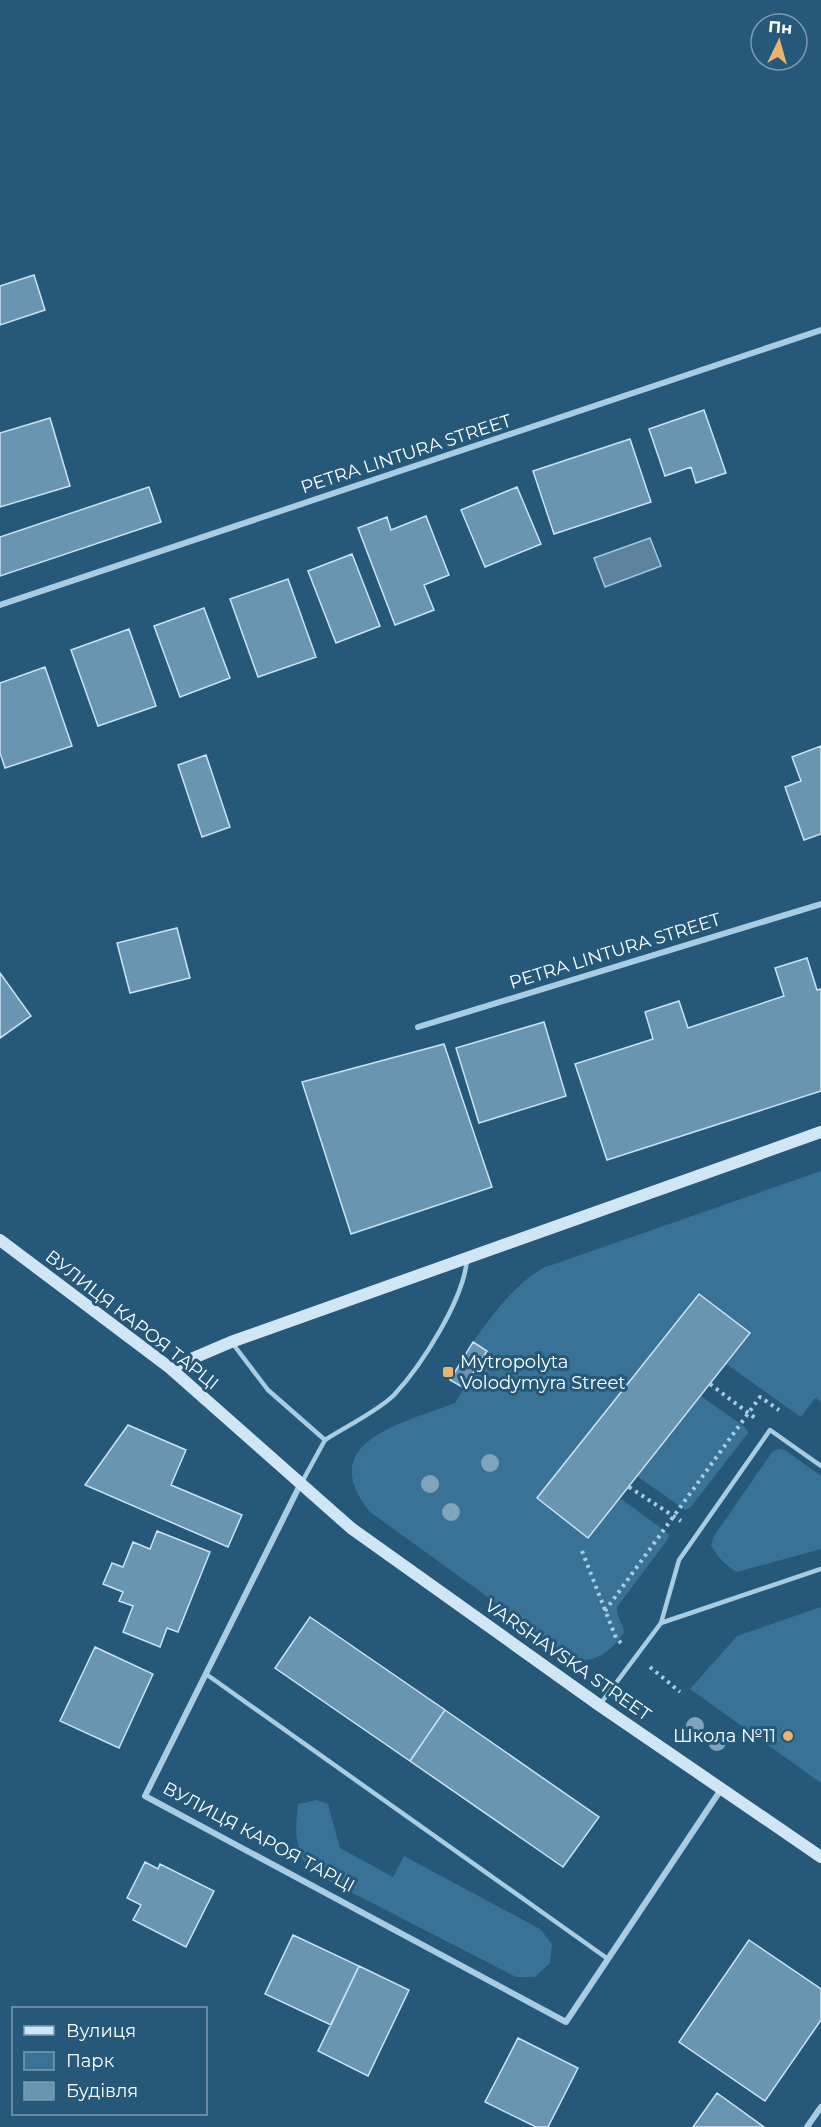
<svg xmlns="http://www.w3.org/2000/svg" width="821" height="2127" font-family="Montserrat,sans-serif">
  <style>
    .green { fill: #397297 }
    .water { fill: #5e829a; stroke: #9dc9e4; stroke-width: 1.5 }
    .building { fill: #6a95b1; stroke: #cbe3f3; stroke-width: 1.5 }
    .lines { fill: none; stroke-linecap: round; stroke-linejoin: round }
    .path { stroke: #a8cde3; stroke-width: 4; stroke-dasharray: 3 4.5; stroke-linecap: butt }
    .lane { stroke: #a8cde3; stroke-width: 4.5 }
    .street { stroke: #a8cde3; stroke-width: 6 }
    .secondary { stroke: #d1e6f4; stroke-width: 12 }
    .tree { fill: #80a4bc }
    .poi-dot { fill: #ecb36d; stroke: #255879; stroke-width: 2 }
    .labels { text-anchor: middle; stroke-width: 6; stroke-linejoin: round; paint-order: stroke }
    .street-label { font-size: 18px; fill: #fff; stroke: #255879 }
    .poi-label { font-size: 18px; fill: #fff; stroke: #255879; text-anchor: start }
  </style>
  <rect width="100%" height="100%" fill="#255879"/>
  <path class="green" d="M 821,1171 L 821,1402 L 815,1398 L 801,1417 L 726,1364 L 750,1333 L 699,1294 L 538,1498 L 588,1538 L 620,1498 L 669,1534 L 668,1539 L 617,1607 C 616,1618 624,1623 624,1633 C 610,1651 599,1662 575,1660 L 370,1512 C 312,1441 407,1422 455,1403 L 487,1351 L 473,1342 C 492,1315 514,1285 543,1268 Z
    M 701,1396 L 746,1428 L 748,1433 L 690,1508 L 685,1510 L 637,1476 Z
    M 778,1449 L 785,1450 L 821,1476 L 821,1549 L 737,1572 C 725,1565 718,1558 711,1545 L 714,1536 L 772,1452 Z
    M 821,1607 L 821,1783 L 690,1689 L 737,1636 Z
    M 317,1800 L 328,1804 L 340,1848 L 393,1877 L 404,1856 L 540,1929 L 552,1944 L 550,1963 L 535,1977 L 516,1977 L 310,1871 C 294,1846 295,1833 298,1804 Z"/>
  <path class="water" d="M 650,538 L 661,566 L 605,587 L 594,558 Z"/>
  <path class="building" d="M 34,275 L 45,310 L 0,325 L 0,286 Z
    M 704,410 L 726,473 L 696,483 L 691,467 L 665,476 L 649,429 Z
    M 50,418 L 70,486 L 0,507 L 0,433 Z
    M 630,439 L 651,502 L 554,534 L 533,471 Z
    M 149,487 L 161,522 L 0,576 L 0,537 Z
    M 517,487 L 541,544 L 485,567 L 461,510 Z
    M 426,516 L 449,575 L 424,585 L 434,610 L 395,625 L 358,528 L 387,517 L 391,530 Z
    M 352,554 L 380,626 L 336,643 L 308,571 Z
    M 288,579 L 316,657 L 258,677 L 230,599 Z
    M 204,608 L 230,678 L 180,697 L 154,626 Z
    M 129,629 L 156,706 L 98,726 L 71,650 Z
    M 45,667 L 72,746 L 5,768 L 0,753 L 0,683 Z
    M 821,746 L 821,834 L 804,840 L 785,787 L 801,781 L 792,757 Z
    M 206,755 L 230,827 L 202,837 L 178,765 Z
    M 177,928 L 190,978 L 130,993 L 117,943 Z
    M 807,958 L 817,990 L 821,989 L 821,1091 L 607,1160 L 575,1064 L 653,1039 L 645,1012 L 679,1001 L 688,1028 L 784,996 L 775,968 Z
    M 0,973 L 31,1016 L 0,1038 Z
    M 544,1022 L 566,1096 L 479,1123 L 456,1048 Z
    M 444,1044 L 492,1187 L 351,1234 L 302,1082 Z
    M 699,1294 L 750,1333 L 588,1538 L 537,1498 Z
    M 473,1342 L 487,1351 L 464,1388 L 450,1380 Z
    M 128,1425 L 186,1450 L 171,1485 L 242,1515 L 228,1547 L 85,1485 Z
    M 157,1531 L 210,1552 L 178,1632 L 167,1628 L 160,1647 L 123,1632 L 133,1606 L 119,1601 L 123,1592 L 103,1584 L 112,1563 L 123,1567 L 133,1542 L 150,1549 Z
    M 310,1617 L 445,1710 L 410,1761 L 275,1668 Z
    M 95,1647 L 153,1674 L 119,1748 L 60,1721 Z
    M 445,1710 L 599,1817 L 563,1867 L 410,1761 Z
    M 145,1862 L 158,1869 L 160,1864 L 214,1891 L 186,1947 L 133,1920 L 141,1905 L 127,1898 Z
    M 293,1935 L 359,1966 L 331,2025 L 265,1994 Z
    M 749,1940 L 821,1989 L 821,2020 L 765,2101 L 679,2042 Z
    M 359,1966 L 409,1990 L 368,2076 L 318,2051 Z
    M 518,2038 L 578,2068 L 548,2127 L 536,2127 L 485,2102 Z
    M 717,2093 L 764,2127 L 693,2127 Z"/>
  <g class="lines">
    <path class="path" d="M 710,1384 L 755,1418
      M 629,1487 L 681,1521
      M 582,1551 L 616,1638 L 621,1643
      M 605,1611 L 760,1397 L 779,1410
      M 650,1667 L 680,1692"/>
    <path class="lane" d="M 233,1344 L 268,1390 L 325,1440 C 345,1427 378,1411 394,1395 C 422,1365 464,1299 467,1259
      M 302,1482 L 325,1440
      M 661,1623 L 679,1560 L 770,1430 L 821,1466
      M 206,1674 L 608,1959
      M 601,1703 L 661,1623 L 821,1569"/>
    <path class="street" d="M 0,605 L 821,330
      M 418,1027 L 821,904
      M 300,1485 L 145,1796 L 566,2022 L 722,1788
      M 807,2127 L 821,2107"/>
    <path class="secondary" d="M 0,1240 L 170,1368 L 351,1528 L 599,1705 L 821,1857
      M 170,1368 L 231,1342 L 821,1132"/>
  </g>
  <g class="tree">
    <circle cx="490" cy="1463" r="9"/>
    <circle cx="430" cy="1484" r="9"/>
    <circle cx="451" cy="1512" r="9"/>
    <circle cx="695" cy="1726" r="9"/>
    <circle cx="717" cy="1742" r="9"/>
  </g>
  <g class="poi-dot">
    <rect x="442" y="1366" width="12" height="12" rx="3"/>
    <circle cx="788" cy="1736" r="6"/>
  </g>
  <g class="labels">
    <g class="street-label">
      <text transform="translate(406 454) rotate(-18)" y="6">PETRA LINTURA STREET</text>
      <text transform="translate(615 951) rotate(-17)" y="6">PETRA LINTURA STREET</text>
      <text transform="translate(132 1320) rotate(38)" y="6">ВУЛИЦЯ КАРОЯ ТАРЦІ</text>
      <text transform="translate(568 1660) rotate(35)" y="6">VARSHAVSKA STREET</text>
      <text transform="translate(259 1837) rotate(28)" y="6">ВУЛИЦЯ КАРОЯ ТАРЦІ</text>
    </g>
    <g class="poi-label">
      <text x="460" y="1368">Mytropolyta<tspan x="460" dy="21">Volodymyra Street</tspan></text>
      <text x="776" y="1742" text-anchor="end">Школа №11</text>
    </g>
  </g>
  <rect x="12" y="2007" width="195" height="108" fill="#255879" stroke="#7c9baf" stroke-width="1.5"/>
  <rect x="24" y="2026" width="30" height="9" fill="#d1e6f4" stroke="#7c9baf" stroke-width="1.5"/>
  <text x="66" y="2037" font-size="18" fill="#ffffff">Вулиця</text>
  <rect x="24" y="2052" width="30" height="18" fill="#397297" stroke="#7c9baf" stroke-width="1.5"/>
  <text x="66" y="2067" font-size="18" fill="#ffffff">Парк</text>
  <rect x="24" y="2082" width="30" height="18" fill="#6a95b1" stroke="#7c9baf" stroke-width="1.5"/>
  <text x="66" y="2097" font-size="18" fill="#ffffff">Будівля</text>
  <g transform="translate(779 42) rotate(5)"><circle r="28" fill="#255879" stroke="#7c9baf" stroke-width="1.5"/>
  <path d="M0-4.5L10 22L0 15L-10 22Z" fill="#ecb36d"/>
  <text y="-9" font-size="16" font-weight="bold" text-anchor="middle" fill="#ffffff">Пн</text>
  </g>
</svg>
